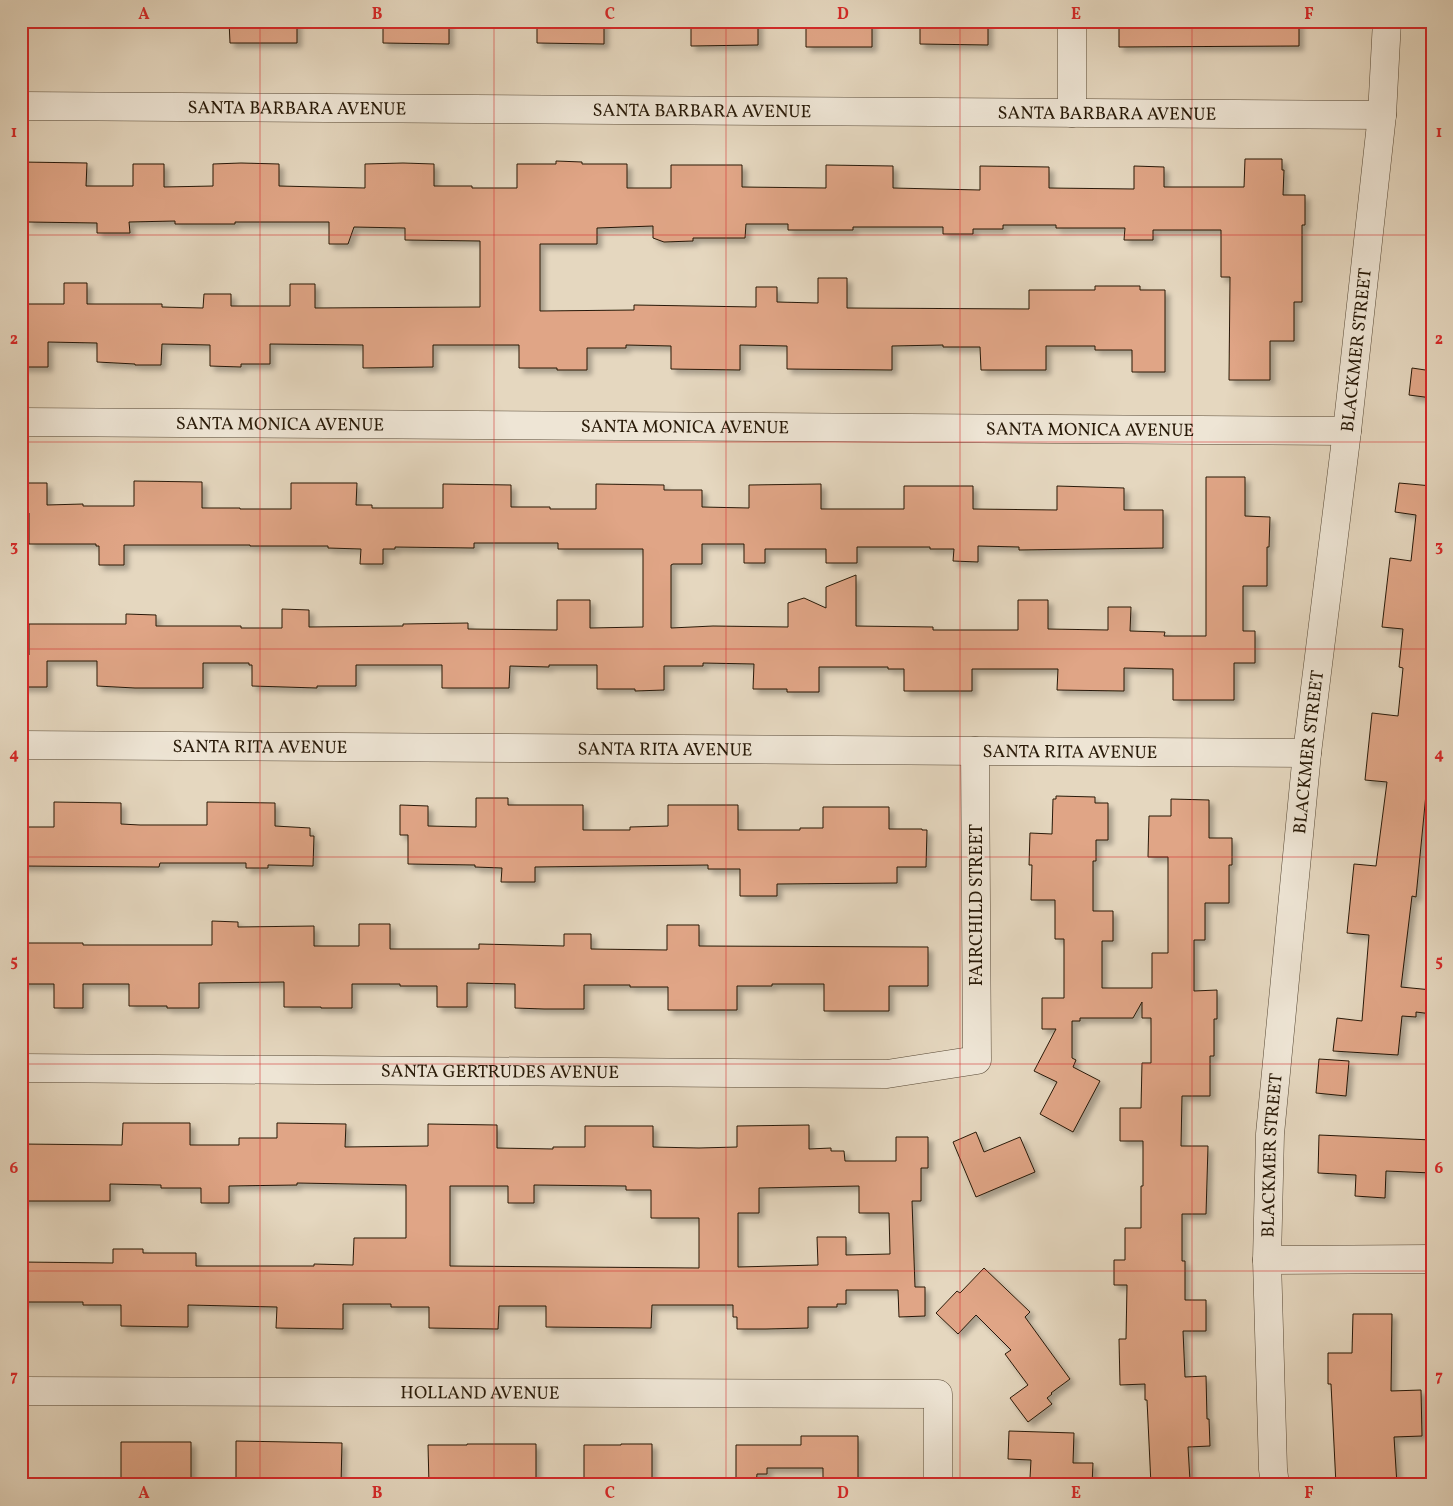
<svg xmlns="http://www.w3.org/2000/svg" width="1453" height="1506" font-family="Vollkorn,serif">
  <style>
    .building { fill: #e0a586; stroke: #281907; fill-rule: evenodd; filter: url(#shadow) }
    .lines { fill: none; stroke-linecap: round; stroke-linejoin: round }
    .minor-casing { stroke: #574835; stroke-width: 29 }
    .tertiary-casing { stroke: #574835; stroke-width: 29 }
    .minor { stroke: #eee5d5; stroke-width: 28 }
    .tertiary { stroke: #eee5d5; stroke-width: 28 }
    .grid { fill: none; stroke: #d62828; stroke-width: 1; stroke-opacity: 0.55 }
    .labels { text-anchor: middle; stroke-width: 5; stroke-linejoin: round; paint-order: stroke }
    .street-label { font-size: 18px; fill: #281907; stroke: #eee5d5 }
    .neatline { fill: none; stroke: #d62828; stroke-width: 2 }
    .grid-label { font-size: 16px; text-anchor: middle; font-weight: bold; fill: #d62828 }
  </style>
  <defs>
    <filter id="shadow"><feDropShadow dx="4.5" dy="4.5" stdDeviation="2.5" flood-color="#0004"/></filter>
  </defs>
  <rect width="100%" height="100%" fill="#e5d7bf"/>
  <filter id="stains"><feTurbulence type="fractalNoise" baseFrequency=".004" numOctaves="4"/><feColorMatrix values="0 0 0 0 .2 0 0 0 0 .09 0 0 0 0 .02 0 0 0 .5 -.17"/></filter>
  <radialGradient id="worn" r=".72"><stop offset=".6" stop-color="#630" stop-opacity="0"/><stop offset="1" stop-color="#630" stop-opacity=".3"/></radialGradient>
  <path class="building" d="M 229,21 L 297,21 L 297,43 L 230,43 Z
    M 383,21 L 449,21 L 449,44 L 383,43 Z
    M 537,21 L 604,21 L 604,44 L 537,43 Z
    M 691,21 L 758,21 L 758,45 L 691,46 Z
    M 806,21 L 872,21 L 872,47 L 806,47 Z
    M 920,21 L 988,21 L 988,45 L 920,44 Z
    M 1119,21 L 1299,21 L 1299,46 L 1119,47 Z
    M 1245,159 L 1282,159 L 1282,170 L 1284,170 L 1283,195 L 1305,195 L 1305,225 L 1302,225 L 1302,302 L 1294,302 L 1294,341 L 1270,341 L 1270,380 L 1229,380 L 1230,277 L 1221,277 L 1221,230 L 1153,230 L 1153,240 L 1124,240 L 1125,228 L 1056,228 L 1056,225 L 1003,225 L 1003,229 L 973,229 L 973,234 L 943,234 L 943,227 L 853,227 L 853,230 L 788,230 L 788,224 L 746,224 L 745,238 L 693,238 L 693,241 L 664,242 L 653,238 L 653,226 L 597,228 L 597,244 L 540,244 L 540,311 L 634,310 L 634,305 L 756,307 L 756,287 L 777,287 L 777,302 L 818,303 L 818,278 L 847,278 L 847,308 L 1029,309 L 1029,290 L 1095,290 L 1095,286 L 1140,286 L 1140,290 L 1165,290 L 1165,372 L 1132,372 L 1132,350 L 1095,350 L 1095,346 L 1046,346 L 1046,370 L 981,370 L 980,347 L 943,347 L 943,345 L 892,346 L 892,370 L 787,369 L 787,346 L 740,345 L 740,370 L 671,369 L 671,346 L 626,345 L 626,348 L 587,348 L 587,370 L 557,370 L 557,368 L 519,368 L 519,345 L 433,345 L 433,367 L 363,368 L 363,345 L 270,344 L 270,364 L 241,364 L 241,367 L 210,366 L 210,345 L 162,344 L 161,365 L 135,365 L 135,364 L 97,362 L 97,343 L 48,342 L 48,367 L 21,367 L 21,305 L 26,305 L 26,304 L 64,304 L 64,283 L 87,283 L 87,304 L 162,304 L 162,307 L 203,308 L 204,294 L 231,294 L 231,306 L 290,306 L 290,284 L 315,284 L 315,308 L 480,307 L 480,241 L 405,240 L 405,228 L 354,227 L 348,244 L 329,244 L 329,222 L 235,222 L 235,224 L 175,224 L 175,221 L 129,222 L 130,233 L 97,233 L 97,223 L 28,222 L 28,193 L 21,193 L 21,162 L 87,163 L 86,186 L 133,186 L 133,164 L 164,164 L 164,187 L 213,186 L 213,164 L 241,163 L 279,164 L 279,186 L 365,188 L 365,164 L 403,163 L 434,164 L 434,186 L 472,186 L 472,188 L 517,188 L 517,164 L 556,164 L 556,161 L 582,162 L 582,164 L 627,164 L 627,188 L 671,188 L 671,165 L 742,165 L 742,187 L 826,188 L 826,165 L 893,166 L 893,188 L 980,190 L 980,166 L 1049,167 L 1049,188 L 1134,189 L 1134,166 L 1164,167 L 1164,187 L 1244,187 Z
    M 1412,368 L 1432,371 L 1432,398 L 1409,395 Z
    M 1206,477 L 1245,477 L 1245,516 L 1270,517 L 1269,547 L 1267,547 L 1267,586 L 1243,586 L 1243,631 L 1255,631 L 1255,663 L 1234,663 L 1234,700 L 1173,700 L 1173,669 L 1124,668 L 1124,691 L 1057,690 L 1058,669 L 972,669 L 972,691 L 904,691 L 904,669 L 888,669 L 888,667 L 819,667 L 819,692 L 787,692 L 787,689 L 753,689 L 754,664 L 703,663 L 703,666 L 664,666 L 664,690 L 635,691 L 635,689 L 597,689 L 597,665 L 549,665 L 549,667 L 510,666 L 509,688 L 442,688 L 442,665 L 356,665 L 356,686 L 317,686 L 317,688 L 252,686 L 252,665 L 249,665 L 249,663 L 203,663 L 203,688 L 135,688 L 97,686 L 97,661 L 47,661 L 47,687 L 21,687 L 21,655 L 29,655 L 29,624 L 126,624 L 126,614 L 156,615 L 156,626 L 241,626 L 241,628 L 282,628 L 282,609 L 309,610 L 309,627 L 403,626 L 403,624 L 468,623 L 468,629 L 557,630 L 557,600 L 590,600 L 590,628 L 643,627 L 643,549 L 558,549 L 558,543 L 474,543 L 474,548 L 395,547 L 395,549 L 383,549 L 383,564 L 360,564 L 361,549 L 328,548 L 328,546 L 250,546 L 250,545 L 124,545 L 124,565 L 99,565 L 99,546 L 96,546 L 96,544 L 29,544 L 29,513 L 21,513 L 21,483 L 47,483 L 47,505 L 83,504 L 83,506 L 134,506 L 134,481 L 202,482 L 202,508 L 240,508 L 240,509 L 291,509 L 291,483 L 357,483 L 356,505 L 372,505 L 372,508 L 443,508 L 443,484 L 511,485 L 511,507 L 550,507 L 550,509 L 596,509 L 596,484 L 664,485 L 664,490 L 702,490 L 702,507 L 749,508 L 749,485 L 821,484 L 821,509 L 904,509 L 904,486 L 973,486 L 973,509 L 1057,510 L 1057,486 L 1124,488 L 1124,510 L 1163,510 L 1163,548 L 1019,550 L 1019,547 L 978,546 L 978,562 L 953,561 L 954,549 L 930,549 L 930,547 L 857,547 L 857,563 L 826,563 L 826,549 L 765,549 L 765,563 L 744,563 L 744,544 L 702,544 L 702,564 L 673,564 L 671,565 L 671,628 L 713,626 L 788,627 L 788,603 L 804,598 L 826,608 L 826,587 L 856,575 L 856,626 L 933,627 L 933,630 L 1018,630 L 1018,600 L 1048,600 L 1048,629 L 1108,630 L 1108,607 L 1131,607 L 1130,631 L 1165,632 L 1164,636 L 1206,636 Z
    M 1399,483 L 1432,486 L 1432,795 L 1426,794 L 1416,897 L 1412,896 L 1401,987 L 1432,990 L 1432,1014 L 1416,1012 L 1416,1017 L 1402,1016 L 1398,1055 L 1333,1051 L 1337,1018 L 1362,1021 L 1369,935 L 1347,933 L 1354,864 L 1376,866 L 1387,782 L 1365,780 L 1372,713 L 1398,716 L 1403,668 L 1399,667 L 1403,629 L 1382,627 L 1390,558 L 1411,561 L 1416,515 L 1395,512 Z
    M 1056,796 L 1095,797 L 1095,803 L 1108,803 L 1108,840 L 1096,840 L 1096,861 L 1093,861 L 1093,911 L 1113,911 L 1113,941 L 1102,941 L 1102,988 L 1152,988 L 1152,953 L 1168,953 L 1168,857 L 1148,857 L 1149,816 L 1171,816 L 1171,799 L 1209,800 L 1209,838 L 1232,838 L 1232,865 L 1229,865 L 1229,903 L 1205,903 L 1205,940 L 1194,940 L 1194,991 L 1217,990 L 1217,1019 L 1214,1019 L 1214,1056 L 1210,1056 L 1210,1096 L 1182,1096 L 1181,1146 L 1208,1146 L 1206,1214 L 1182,1214 L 1182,1261 L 1185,1261 L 1185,1300 L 1206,1300 L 1206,1331 L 1183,1331 L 1185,1377 L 1206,1376 L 1207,1419 L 1209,1419 L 1210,1446 L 1188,1447 L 1190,1481 L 1188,1481 L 1188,1485 L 1151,1485 L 1147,1400 L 1145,1400 L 1145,1384 L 1120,1385 L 1119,1339 L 1126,1339 L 1127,1285 L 1114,1285 L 1114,1260 L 1125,1260 L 1125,1228 L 1141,1228 L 1141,1186 L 1143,1186 L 1143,1141 L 1120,1141 L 1120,1108 L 1141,1108 L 1142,1063 L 1151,1063 L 1151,1018 L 1142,1018 L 1142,1002 L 1133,1018 L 1080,1018 L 1080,1021 L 1072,1021 L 1072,1058 L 1076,1060 L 1073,1067 L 1100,1081 L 1073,1132 L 1040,1114 L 1057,1082 L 1034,1071 L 1056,1029 L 1042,1029 L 1042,998 L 1064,998 L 1064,939 L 1055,939 L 1055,900 L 1031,900 L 1032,865 L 1029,865 L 1030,833 L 1052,834 L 1053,799 L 1056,799 Z
    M 476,798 L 508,798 L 508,805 L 583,805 L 583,830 L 630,830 L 630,827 L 668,826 L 668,805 L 738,805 L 738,830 L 800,830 L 800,828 L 823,828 L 823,807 L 889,807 L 889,829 L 922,829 L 922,830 L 927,830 L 926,867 L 897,867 L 897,883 L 777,884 L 777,896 L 740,896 L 740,869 L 708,869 L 708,865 L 535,867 L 535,882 L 501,882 L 502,868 L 475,867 L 475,865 L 408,864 L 408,835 L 400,835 L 400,805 L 428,806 L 428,826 L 476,827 Z
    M 54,802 L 121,803 L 121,824 L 140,825 L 207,825 L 207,802 L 275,803 L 275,826 L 310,828 L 310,836 L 314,836 L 313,866 L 268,865 L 268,868 L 246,868 L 246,863 L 160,863 L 159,867 L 21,866 L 21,827 L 54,827 Z
    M 212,921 L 238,922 L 238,927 L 314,926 L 314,946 L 359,946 L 359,924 L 390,924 L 390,949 L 479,949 L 479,944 L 564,946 L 564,934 L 591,934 L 591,949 L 667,950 L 667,925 L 699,925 L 699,946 L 928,947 L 928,986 L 889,986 L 889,1011 L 824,1011 L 824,984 L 772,984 L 772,986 L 737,986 L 737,1010 L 668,1010 L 668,987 L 630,987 L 630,985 L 584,985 L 584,1009 L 544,1009 L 515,1008 L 515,984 L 467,983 L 467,1007 L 437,1007 L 437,986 L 400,986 L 400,984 L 352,984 L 352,1008 L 321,1008 L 321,1007 L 284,1007 L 284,982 L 199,983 L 199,1008 L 167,1008 L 167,1006 L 129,1006 L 129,984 L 83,984 L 83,1008 L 54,1008 L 54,984 L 21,984 L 21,943 L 83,943 L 83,945 L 212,945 Z
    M 1319,1059 L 1349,1061 L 1346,1096 L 1316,1093 Z
    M 123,1123 L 190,1123 L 190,1145 L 239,1145 L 239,1138 L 277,1138 L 277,1123 L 346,1124 L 345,1147 L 428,1146 L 428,1124 L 497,1125 L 497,1148 L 553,1149 L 553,1147 L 585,1147 L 585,1126 L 653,1126 L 653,1147 L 699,1148 L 737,1147 L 737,1126 L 809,1125 L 809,1149 L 831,1148 L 831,1151 L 844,1151 L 845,1161 L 896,1161 L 896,1137 L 928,1137 L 928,1168 L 921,1168 L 921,1201 L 912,1201 L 915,1287 L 925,1287 L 925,1316 L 899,1317 L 898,1290 L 846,1290 L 846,1304 L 837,1304 L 837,1307 L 808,1307 L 808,1328 L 766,1329 L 737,1329 L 737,1317 L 733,1317 L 733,1305 L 652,1305 L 651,1328 L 546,1327 L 546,1306 L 499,1306 L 498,1329 L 429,1328 L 429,1307 L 391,1307 L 391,1304 L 343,1304 L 343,1329 L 276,1328 L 277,1307 L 188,1305 L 188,1327 L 121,1326 L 121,1305 L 83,1305 L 83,1302 L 21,1302 L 21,1262 L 113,1263 L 113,1249 L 143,1249 L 143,1253 L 196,1253 L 196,1266 L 314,1266 L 314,1264 L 353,1265 L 354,1238 L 406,1238 L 406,1185 L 297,1183 L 297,1185 L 229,1186 L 229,1203 L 201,1203 L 201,1188 L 161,1188 L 161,1185 L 110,1184 L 110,1201 L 21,1201 L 21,1144 L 122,1145 ZM 534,1185 L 626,1186 L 626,1190 L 651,1190 L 651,1218 L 699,1218 L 699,1268 L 450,1266 L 450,1186 L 508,1186 L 508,1203 L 534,1203 ZM 859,1186 L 859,1213 L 889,1213 L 890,1254 L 846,1255 L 846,1237 L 817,1237 L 818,1265 L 738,1267 L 738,1213 L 759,1213 L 759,1188 Z
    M 976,1132 L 984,1152 L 1020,1137 L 1035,1172 L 976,1197 L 953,1142 Z
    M 1319,1135 L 1432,1140 L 1432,1173 L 1386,1171 L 1385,1198 L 1355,1196 L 1356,1175 L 1318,1173 Z
    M 984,1268 L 1030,1312 L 1025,1317 L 1070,1379 L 1051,1393 L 1052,1394 L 1047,1398 L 1052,1404 L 1028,1422 L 1010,1398 L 1028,1385 L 1005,1354 L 1011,1350 L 976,1315 L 958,1334 L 936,1313 L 957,1291 L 960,1293 Z
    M 1353,1314 L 1392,1314 L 1391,1391 L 1421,1390 L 1422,1436 L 1394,1437 L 1397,1485 L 1336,1485 L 1331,1384 L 1328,1384 L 1328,1353 L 1352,1353 Z
    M 1009,1431 L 1074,1433 L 1073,1463 L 1093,1463 L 1092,1485 L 1032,1485 L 1032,1478 L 1030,1478 L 1031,1460 L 1008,1459 Z
    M 801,1436 L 858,1436 L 858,1485 L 823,1485 L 823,1468 L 767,1468 L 767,1474 L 757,1474 L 756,1485 L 736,1485 L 736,1445 L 801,1445 Z
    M 236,1441 L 342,1443 L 341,1485 L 236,1485 Z
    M 121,1442 L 191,1442 L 191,1485 L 121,1485 Z
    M 467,1444 L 536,1444 L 536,1485 L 429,1485 L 428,1445 L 467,1445 Z
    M 621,1444 L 652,1444 L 652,1485 L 584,1485 L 584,1445 L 621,1445 Z"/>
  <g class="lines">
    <g class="minor-casing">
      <g id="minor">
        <path id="s1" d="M 21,106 L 1382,115"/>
        <path d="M 1072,113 L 1072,21"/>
        <path id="s2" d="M 21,422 L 1347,431"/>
        <path id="s3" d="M 21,745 L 1307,753"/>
        <path id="s4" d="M 21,1068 L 887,1074 L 977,1060 L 975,751"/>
        <path d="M 1267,1260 L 1432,1259"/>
        <path id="s5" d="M 21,1391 L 938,1394 L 938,1485"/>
      </g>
    </g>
    <g class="tertiary-casing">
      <g id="tertiary">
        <path id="s6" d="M 1275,1485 L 1273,1469 L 1267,1260 L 1270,1134 L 1307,753 L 1347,431 L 1382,115 L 1387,21"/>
      </g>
    </g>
    <use href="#minor" class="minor"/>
    <use href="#tertiary" class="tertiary"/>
  </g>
  <path class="grid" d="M 260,21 L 260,1485M 494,21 L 494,1485M 726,21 L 726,1485M 960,21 L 960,1485M 1192,21 L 1192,1485M 21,235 L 1432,235M 21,442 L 1432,442M 21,649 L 1432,649M 21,857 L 1432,857M 21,1064 L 1432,1064M 21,1271 L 1432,1271"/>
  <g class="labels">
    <g class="street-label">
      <text dy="6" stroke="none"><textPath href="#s1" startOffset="276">SANTA BARBARA AVENUE</textPath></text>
      <text dy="6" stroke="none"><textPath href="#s1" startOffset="681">SANTA BARBARA AVENUE</textPath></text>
      <text dy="6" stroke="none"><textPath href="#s1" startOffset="1086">SANTA BARBARA AVENUE</textPath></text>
      <text dy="6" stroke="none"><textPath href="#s6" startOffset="1140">BLACKMER STREET</textPath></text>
      <text dy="6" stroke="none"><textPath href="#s2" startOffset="259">SANTA MONICA AVENUE</textPath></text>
      <text dy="6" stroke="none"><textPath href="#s2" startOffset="664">SANTA MONICA AVENUE</textPath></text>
      <text dy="6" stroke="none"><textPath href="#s2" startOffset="1069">SANTA MONICA AVENUE</textPath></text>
      <text dy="6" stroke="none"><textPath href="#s3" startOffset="239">SANTA RITA AVENUE</textPath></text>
      <text dy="6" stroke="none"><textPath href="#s3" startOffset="644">SANTA RITA AVENUE</textPath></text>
      <text dy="6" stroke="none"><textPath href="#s3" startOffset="1049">SANTA RITA AVENUE</textPath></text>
      <text dy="6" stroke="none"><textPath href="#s6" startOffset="735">BLACKMER STREET</textPath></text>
      <text transform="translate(976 905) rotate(-90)" y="6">FAIRCHILD STREET</text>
      <text dy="6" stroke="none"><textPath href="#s4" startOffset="479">SANTA GERTRUDES AVENUE</textPath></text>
      <text dy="6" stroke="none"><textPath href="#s6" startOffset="330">BLACKMER STREET</textPath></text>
      <text dy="6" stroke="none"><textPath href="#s5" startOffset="459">HOLLAND AVENUE</textPath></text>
    </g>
  </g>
  <rect width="1453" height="1506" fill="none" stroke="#e5d7bf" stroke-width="55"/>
  <rect x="28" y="28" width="1398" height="1450" class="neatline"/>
  <g class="grid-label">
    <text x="144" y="19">A</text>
    <text x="377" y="19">B</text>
    <text x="610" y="19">C</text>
    <text x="843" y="19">D</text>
    <text x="1076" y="19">E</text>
    <text x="1309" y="19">F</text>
    <text x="14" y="137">1</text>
    <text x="1439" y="137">1</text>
    <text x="14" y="344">2</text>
    <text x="1439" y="344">2</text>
    <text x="14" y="551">3</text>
    <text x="1439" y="551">3</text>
    <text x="14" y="759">4</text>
    <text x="1439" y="759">4</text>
    <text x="14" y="966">5</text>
    <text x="1439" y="966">5</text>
    <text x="14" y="1173">6</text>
    <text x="1439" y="1173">6</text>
    <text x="14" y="1381">7</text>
    <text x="1439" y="1381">7</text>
    <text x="144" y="1498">A</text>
    <text x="377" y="1498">B</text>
    <text x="610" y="1498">C</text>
    <text x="843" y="1498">D</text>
    <text x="1076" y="1498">E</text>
    <text x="1309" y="1498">F</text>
  </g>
  <rect width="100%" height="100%" filter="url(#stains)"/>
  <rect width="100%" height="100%" fill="url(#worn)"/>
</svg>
